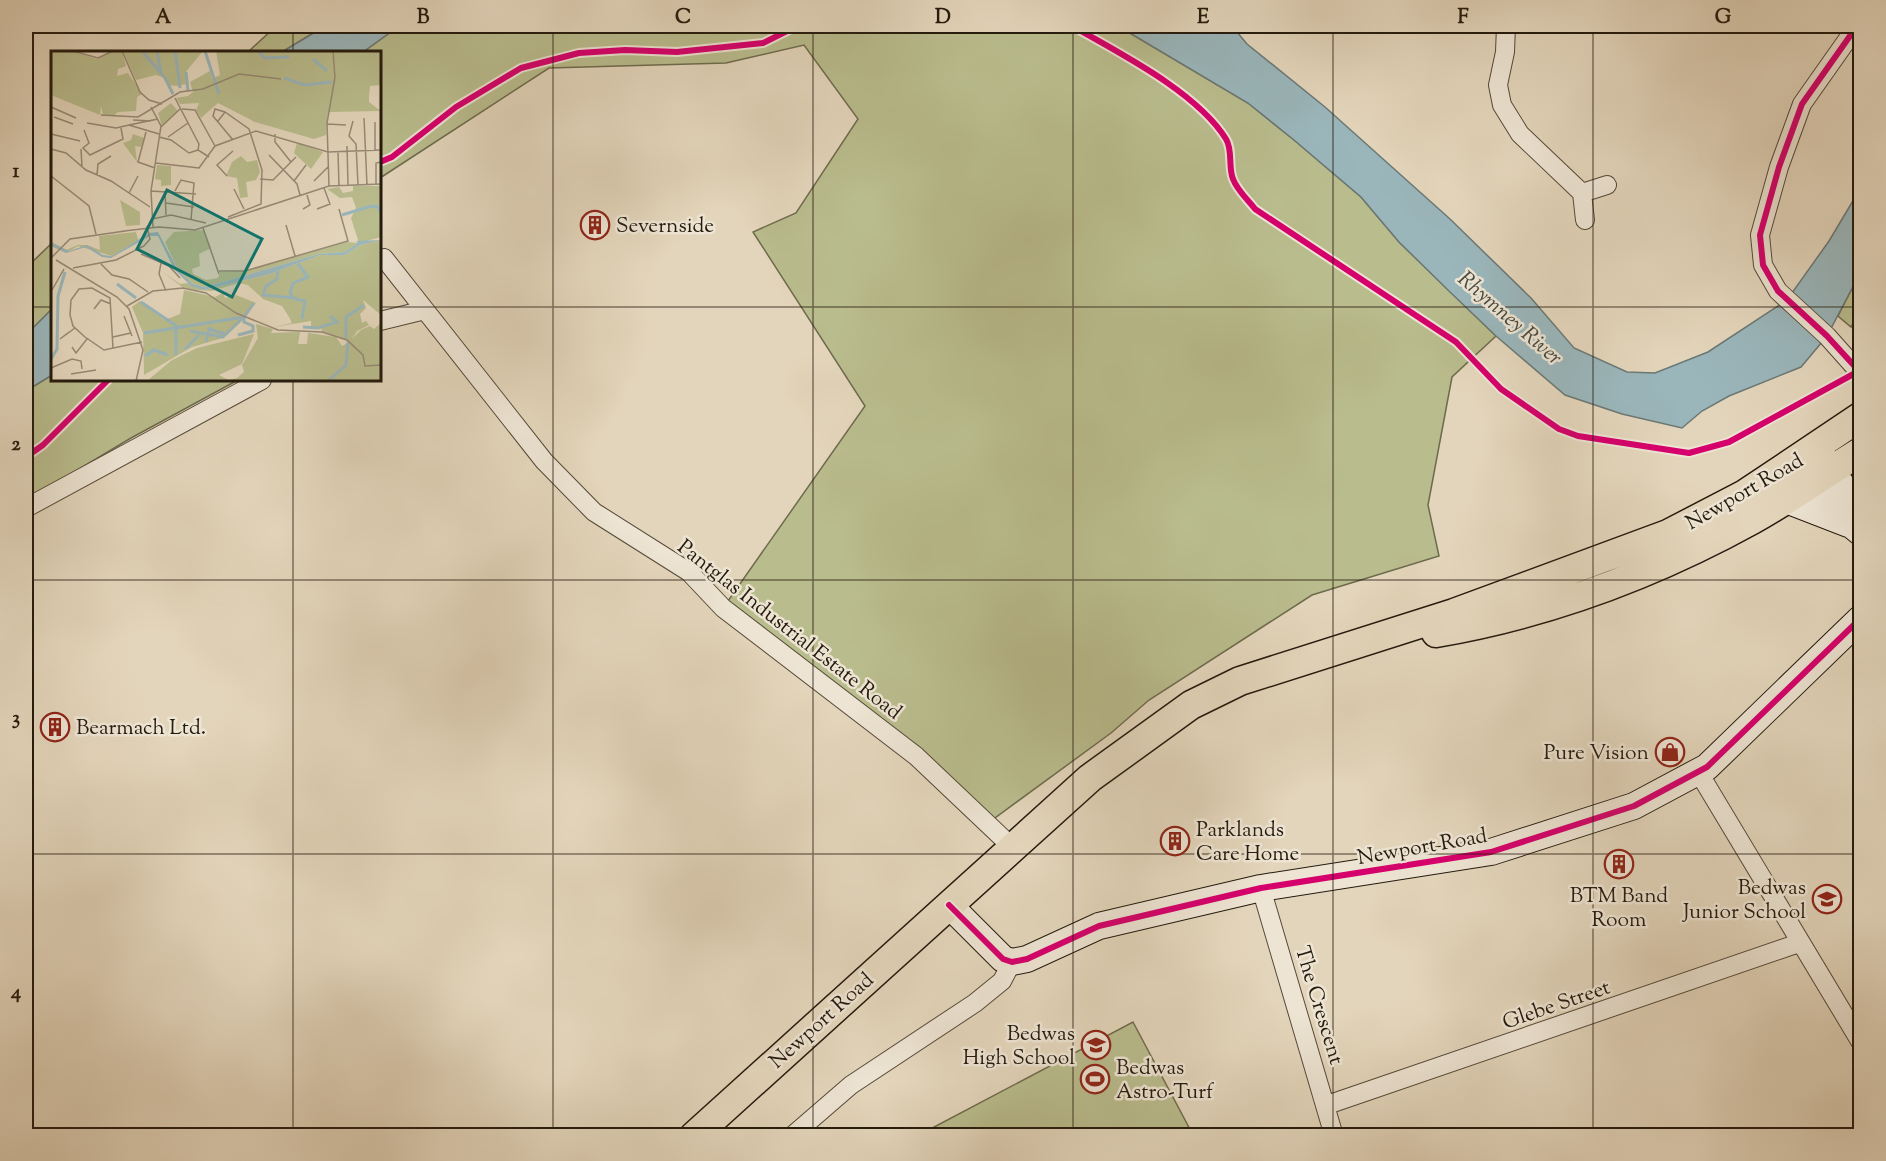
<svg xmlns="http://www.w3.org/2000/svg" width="1886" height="1161" font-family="'Sorts Mill Goudy',serif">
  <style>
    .green { fill: #b9bc8d; stroke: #6e6b4d; stroke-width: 1.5 }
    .water { fill: #9ab6bb; stroke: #6b7875; stroke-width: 1.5 }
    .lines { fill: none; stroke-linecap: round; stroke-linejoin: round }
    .street-casing { stroke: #544938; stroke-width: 20 }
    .secondary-casing { stroke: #241a0d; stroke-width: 28 }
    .primary-casing { stroke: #241a0d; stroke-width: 31 }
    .street { stroke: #ede4d3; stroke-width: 18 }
    .secondary { stroke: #ede4d3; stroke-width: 26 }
    .primary { stroke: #e3d5bb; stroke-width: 28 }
    .cycleway-casing { stroke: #ede4d3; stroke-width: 10 }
    .cycleway { stroke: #d6006c; stroke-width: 6 }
    .grid { fill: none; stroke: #241a0d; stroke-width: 1.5; stroke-opacity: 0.55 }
    .labels { text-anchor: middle; stroke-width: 5; stroke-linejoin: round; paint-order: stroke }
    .poi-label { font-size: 21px; fill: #241a0d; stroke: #ede4d3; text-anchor: start }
    .street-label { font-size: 21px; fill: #241a0d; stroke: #ede4d3 }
    .water-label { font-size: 22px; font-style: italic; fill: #474941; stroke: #ede4d3 }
    .inset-river { fill: none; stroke: #9ab6bb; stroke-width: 3 }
    .inset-road { fill: none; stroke: #978a75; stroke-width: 1.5 }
    .view { fill: #0f766e; fill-opacity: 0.15; stroke: #0f766e; stroke-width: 3 }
    .inset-edge { fill: none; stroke: #241a0d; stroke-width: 3 }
    .neatline { fill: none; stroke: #241a0d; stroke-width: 2 }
    .grid-label { font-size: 20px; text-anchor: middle; font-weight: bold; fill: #241a0d }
  </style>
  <rect width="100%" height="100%" fill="#e3d5bb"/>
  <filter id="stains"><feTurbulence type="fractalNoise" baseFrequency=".00333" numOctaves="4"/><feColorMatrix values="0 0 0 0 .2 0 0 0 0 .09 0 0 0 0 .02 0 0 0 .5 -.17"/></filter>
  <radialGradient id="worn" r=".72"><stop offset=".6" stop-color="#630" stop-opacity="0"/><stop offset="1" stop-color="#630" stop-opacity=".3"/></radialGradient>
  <path class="green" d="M 276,26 L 325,26 L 282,52 L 248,52 Z
    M 399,26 L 1118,26 L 1248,103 L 1294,140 L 1361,197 L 1399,242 L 1496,336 L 1452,377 L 1428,505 L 1439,556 L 1312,595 L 1149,700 L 1111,733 L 988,823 L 723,608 L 865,406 L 753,232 L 796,213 L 858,119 L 804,45 L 726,63 L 549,68 L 380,178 L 380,52 L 363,52 Z
    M 52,243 L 52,309 L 26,335 L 26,268 Z
    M 1860,273 L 1860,310 L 1851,327 L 1838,316 Z
    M 52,375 L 52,380 L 238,380 L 131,438 L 26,501 L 26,391 Z
    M 1133,1022 L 1193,1135 L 919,1135 Z"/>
  <path class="water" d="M 325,26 L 399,26 L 363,52 L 282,52 Z
    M 1118,26 L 1232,26 L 1247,44 L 1325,107 L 1450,219 L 1531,298 L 1574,348 L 1627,372 L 1655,373 L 1708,352 L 1787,300 L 1829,241 L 1860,189 L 1860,273 L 1827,336 L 1801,367 L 1729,396 L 1702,411 L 1682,428 L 1622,414 L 1565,395 L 1496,336 L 1450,292 L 1399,242 L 1361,197 L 1294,140 L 1248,103 Z
    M 52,309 L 52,375 L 26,391 L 26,335 Z"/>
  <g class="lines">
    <g class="street-casing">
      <path id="street" d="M 1506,26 L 1505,52 L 1498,85 L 1502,105 L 1520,134 L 1582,193 L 1607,185
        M 1857,26 L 1802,104 L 1779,167 L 1760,235 L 1763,265 L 1778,291 L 1827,336 L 1860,373
        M 1582,193 L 1585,220
        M 384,258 L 544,461 L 594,512 L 689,572 L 723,608 L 916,756 L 1012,847
        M 380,321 L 425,310
        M 26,508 L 262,380
        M 1699,773 L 1860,1041
        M 1261,888 L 1334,1136
        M 1327,1105 L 1799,943
        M 792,1136 L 851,1085 L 975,1003 L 1002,981 L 1012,962"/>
    </g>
    <g class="secondary-casing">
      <path id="secondary" d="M 1820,453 L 1860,512
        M 1804,463 L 1843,518 L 1860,532
        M 1786,500 L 1848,524
        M 949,905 L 1003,959 L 1012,962 L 1027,959 L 1099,926 L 1261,888 L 1491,852 L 1634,806 L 1707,767 L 1860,619"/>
    </g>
    <g class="primary-casing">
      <path id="primary" d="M 1436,633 C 1547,614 1654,574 1752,520 C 1790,499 1824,474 1860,452
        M 694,1136 L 1090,778 L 1191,705 L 1240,681 L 1454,613 L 1668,534 L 1745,494 L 1860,417"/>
    </g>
    <use href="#street" class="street"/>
    <use href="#secondary" class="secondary"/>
    <use href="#primary" class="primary"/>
    <g class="cycleway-casing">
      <path id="cycleway" d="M 1072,26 C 1119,53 1197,92 1226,139 C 1233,150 1228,167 1233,179 C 1237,190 1248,200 1255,209 L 1456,342 L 1501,389 L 1559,429 L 1578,436 L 1689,453 L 1729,442 L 1859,371 L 1827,336 L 1778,291 L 1763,265 L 1760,235 L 1779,167 L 1802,104 L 1857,26
        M 380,162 L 392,157 L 456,107 L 521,68 L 579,53 L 625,50 L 677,52 L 763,43 L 797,26
        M 26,457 L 43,445 L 108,380
        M 949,905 L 1003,959 L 1012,962 L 1027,959 L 1099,926 L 1261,888 L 1491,852 L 1634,806 L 1707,767 L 1860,619"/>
    </g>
    <use href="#cycleway" class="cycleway"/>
  </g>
  <path class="grid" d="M 293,26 L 293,52M 553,26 L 553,1136M 813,26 L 813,1136M 1073,26 L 1073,1136M 1333,26 L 1333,1136M 1593,26 L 1593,1136M 26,307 L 52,307M 380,307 L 1860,307M 293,380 L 293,1136M 26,580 L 1860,580M 26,854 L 1860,854"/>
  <defs>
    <g id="building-ring" transform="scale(1.5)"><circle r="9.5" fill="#ede4d3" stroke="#8f2418" stroke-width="1.5"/><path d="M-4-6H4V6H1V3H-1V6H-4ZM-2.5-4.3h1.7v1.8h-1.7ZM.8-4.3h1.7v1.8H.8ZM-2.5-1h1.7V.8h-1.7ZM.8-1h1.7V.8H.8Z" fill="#8f2418"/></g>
    <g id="shop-ring" transform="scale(1.5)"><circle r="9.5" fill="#ede4d3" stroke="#8f2418" stroke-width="1.5"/><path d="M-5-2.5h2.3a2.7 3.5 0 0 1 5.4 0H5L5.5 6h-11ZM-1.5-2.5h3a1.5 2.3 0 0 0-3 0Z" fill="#8f2418"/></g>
    <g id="school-ring" transform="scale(1.5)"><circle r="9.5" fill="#ede4d3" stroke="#8f2418" stroke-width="1.5"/><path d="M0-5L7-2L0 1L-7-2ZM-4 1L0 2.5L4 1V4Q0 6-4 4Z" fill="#8f2418"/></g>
    <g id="stadium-ring" transform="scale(1.5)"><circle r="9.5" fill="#ede4d3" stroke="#8f2418" stroke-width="1.5"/><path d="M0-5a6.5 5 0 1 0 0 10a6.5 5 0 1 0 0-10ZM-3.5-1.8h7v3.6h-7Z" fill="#8f2418"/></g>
  </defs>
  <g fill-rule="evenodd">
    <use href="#building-ring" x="595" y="225"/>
    <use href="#building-ring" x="55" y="727"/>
    <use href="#shop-ring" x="1670" y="752"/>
    <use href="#building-ring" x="1175" y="841"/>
    <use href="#building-ring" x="1619" y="864"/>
    <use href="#school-ring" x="1827" y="899"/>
    <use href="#school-ring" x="1096" y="1045"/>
    <use href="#stadium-ring" x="1095" y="1079"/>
  </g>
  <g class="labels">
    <g class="poi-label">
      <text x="616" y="232">Severnside</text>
      <text x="76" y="734">Bearmach Ltd.</text>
      <text x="1649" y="759" text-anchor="end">Pure Vision</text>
      <text x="1196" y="836">Parklands<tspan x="1196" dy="24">Care Home</tspan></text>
      <text x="1806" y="894" text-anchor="end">Bedwas<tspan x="1806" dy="24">Junior School</tspan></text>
      <text x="1619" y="902" text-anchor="middle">BTM Band<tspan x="1619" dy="24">Room</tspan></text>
      <text x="1075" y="1040" text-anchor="end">Bedwas<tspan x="1075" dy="24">High School</tspan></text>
      <text x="1116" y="1074">Bedwas<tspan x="1116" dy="24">Astro-Turf</tspan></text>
    </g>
    <g class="street-label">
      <text transform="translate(1744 491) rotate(-30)" y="7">Newport Road</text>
      <text transform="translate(790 629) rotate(38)" y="7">Pantglas Industrial Estate Road</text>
      <text transform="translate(1422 846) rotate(-10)" y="7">Newport Road</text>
      <text transform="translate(1556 1004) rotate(-19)" y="7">Glebe Street</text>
      <text transform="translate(1320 1005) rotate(73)" y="7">The Crescent</text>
      <text transform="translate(821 1020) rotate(-42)" y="7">Newport Road</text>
    </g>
    <g class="water-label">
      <text transform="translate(1511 317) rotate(41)" y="8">Rhymney River</text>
    </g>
  </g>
  <g transform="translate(51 51)">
    <rect width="330" height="330" fill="#e3d5bb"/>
    <path d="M 0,0 L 21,0 L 46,8 L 63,0 L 71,1 L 75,15 L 67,18 L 66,25 L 77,22 L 91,43 L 86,46 L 85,60 L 67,61 L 62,65 L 52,63 L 50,55 L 49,64 L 0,44 ZM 72,0 L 151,0 L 151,1 L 134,22 L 135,33 L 126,35 L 116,34 L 114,27 L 105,24 L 85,29 ZM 165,0 L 281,0 L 285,26 L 282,0 L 330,0 L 330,34 L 319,35 L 318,45 L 318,51 L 330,60 L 277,61 L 275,84 L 263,88 L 204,71 L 167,52 L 150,67 L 145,59 L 148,52 L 129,53 L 125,47 L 137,45 L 142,41 L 139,31 L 159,20 L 161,28 L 169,24 ZM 120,52 L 127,60 L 111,75 L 107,62 ZM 82,83 L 93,87 L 90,96 L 84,95 L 86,111 L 72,92 L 80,89 ZM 246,92 L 272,101 L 260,118 L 243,102 ZM 190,105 L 196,111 L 206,109 L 209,121 L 205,129 L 195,131 L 197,146 L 189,147 L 186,127 L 175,125 L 181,111 ZM 106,114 L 120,115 L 120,134 L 110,135 L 110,129 L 104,128 ZM 302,135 L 330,135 L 330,186 L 308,192 L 300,167 L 305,157 L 301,146 L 289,147 L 276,138 L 288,136 L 292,142 L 302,140 ZM 69,149 L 89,161 L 89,174 L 75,175 ZM 153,179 L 160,197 L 148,203 L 149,215 L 141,218 L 142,223 L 155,229 L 167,227 L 169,221 L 193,220 L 296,191 L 308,192 L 294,201 L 268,203 L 154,236 L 142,233 L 127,219 L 114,191 L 123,181 ZM 85,181 L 87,189 L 97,183 L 61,205 L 27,195 L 18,200 L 15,199 L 27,194 L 36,194 L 49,199 L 48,185 ZM 330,189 L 330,264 L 312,249 L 315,257 L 309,263 L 311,272 L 315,270 L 318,274 L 306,280 L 301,288 L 310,279 L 319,275 L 323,278 L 330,272 L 330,330 L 96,330 L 121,309 L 146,297 L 203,283 L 191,313 L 168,324 L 178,329 L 186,327 L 193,321 L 191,314 L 207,287 L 205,273 L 222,278 L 220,282 L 249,281 L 247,293 L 256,293 L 257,282 L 285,286 L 291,295 L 297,292 L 295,289 L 271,281 L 270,276 L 260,278 L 260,270 L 223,276 L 241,272 L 238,266 L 231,255 L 212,248 L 197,234 L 188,232 L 161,240 L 145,239 L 131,236 L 112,221 L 129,233 L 137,232 L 153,239 L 216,224 L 269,204 L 294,204 L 309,194 ZM 133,239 L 164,246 L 172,242 L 174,247 L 185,244 L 205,252 L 172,287 L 141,296 L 93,324 L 92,282 L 81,256 L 89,250 L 114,269 L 129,263 Z" fill="#b9bc8d"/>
    <path d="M 107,181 L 127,219 L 142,233 L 154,236 L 268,203 L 294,201 L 307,192 L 305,190 L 330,189 L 309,194 L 294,204 L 269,204 L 216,224 L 153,239 L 140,235 L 123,218 L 107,185 L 99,185 L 60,207 L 51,206 L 35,196 L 15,202 L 0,195 L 0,191 L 18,200 L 36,194 L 52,204 L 61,205 L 98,182 Z" fill="#9ab6bb"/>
    <path class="inset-river" d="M 91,0 L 114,27 L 122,43M 106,0 L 110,22M 124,0 L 129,37M 154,0 L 168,43M 207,0 L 214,7 L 238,6M 262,8 L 276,20M 135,21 L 137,40M 233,27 L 254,34 L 281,31M 291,164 L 317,156 L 326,155 L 330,162M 227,219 L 226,228 L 215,235 L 212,244 L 243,247 L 239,242 L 242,232 L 257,226 L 247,213M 66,233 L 85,247M 244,248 L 254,250 L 251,268M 90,251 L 127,276M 252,276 L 267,277 L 286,271 L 279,265M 125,278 L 125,304M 139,280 L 172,286 L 193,266 L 193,271 L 202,275 L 202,280 L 187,284M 93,282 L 193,266 L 203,252M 295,287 L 295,266 L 313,254M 155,291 L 158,278 L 174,283M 134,298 L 148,284M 94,305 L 103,299 L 117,304M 0,308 L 6,298 L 7,245 L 14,221M 277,330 L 295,314 L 297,291"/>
    <path class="inset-road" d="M 22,0 L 47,7 L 62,0M 71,0 L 89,41 L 98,49 L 111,53M 124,47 L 148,93 L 147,99 L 158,106M 0,56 L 25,67M 100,56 L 110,75 L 100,140 L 102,176M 131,58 L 144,59 L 164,95M 174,61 L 164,58 L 162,65 L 182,89M 50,64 L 87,66 L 129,41 L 152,38 L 188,23 L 230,28M 3,66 L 22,73M 313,67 L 316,134M 82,69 L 100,70M 167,70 L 174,61 L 198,78 L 211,119 L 210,153 L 177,166M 302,70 L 298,85 L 305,93 L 307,134M 324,71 L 324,100M 36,72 L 65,77 L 78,74 L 108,83M 276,73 L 295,74M 78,74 L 107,68M 110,76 L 129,58M 33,79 L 38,92 L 32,97 L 39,104 L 72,88 L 70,77M 95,81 L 87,111 L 104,117M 0,83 L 29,90M 224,83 L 224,91 L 240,111M 108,86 L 120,89 L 138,102 L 147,99M 117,86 L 137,72M 296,95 L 297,134M 0,98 L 15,102 L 35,119 L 60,130 L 99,156M 30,98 L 31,116M 287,101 L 288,135M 218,104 L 246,133 L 249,144M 105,112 L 148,117 L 164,95 L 205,80 L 277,101 L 330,99M 46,124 L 47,113 L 60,105M 0,125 L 38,155 L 45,183M 176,125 L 166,114 L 182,100M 209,128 L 222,129 L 245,106M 243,130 L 255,114M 263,130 L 278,115M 325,133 L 325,112 L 330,111M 278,135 L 276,72 L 284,26 L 282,0M 183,138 L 193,158M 100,140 L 145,143M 114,140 L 115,164M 124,140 L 130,129 L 143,132 L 140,169M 78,142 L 87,125M 115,152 L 143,156M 252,158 L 259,154 L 256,144M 266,158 L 279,153 L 273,137M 101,168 L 120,164 L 155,172M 235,174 L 244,205M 152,177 L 168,223M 73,180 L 108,176 L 144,179 L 278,135 L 330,133M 90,203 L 118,215 L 129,227M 1,206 L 19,188 L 74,180M 5,209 L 66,246 L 78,258 L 92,299 L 85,330M 0,212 L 0,275M 110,212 L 108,223 L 115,240M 50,213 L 61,224 L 78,228 L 97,241M 22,217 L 65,209 L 93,195 L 99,188 L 96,176 L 101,171M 168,220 L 194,220 L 297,190 L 288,158M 1,239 L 13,218M 76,255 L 102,240 L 132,237 L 155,242 L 185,262 L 227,279 L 271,281 L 296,289 L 312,304 L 314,315 L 330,314M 43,258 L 50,249 L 60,253M 73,265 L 81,285M 18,281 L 9,288 L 24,277M 62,286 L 80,282M 21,296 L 25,302 L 36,288M 62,297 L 59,247 L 41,237 L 28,238 L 20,249 L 19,264 L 22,275 L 34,286 L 53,299 L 91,291M 0,317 L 21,308 L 30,310 L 31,318M 20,323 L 45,319"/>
    <path class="view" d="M 116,139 L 211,188 L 181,246 L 86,198 Z"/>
    <rect width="330" height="330" class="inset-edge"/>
  </g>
  <rect width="1886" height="1161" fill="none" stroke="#e3d5bb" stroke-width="66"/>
  <rect x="33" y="33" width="1820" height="1095" class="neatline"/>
  <g class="grid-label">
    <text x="163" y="23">A</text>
    <text x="423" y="23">B</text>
    <text x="683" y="23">C</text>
    <text x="943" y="23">D</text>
    <text x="1203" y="23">E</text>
    <text x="1463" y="23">F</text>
    <text x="1723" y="23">G</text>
    <text x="16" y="177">1</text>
    <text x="16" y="450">2</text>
    <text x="16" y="724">3</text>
    <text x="16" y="998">4</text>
  </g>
  <rect width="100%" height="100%" filter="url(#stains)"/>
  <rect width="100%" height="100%" fill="url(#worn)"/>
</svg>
